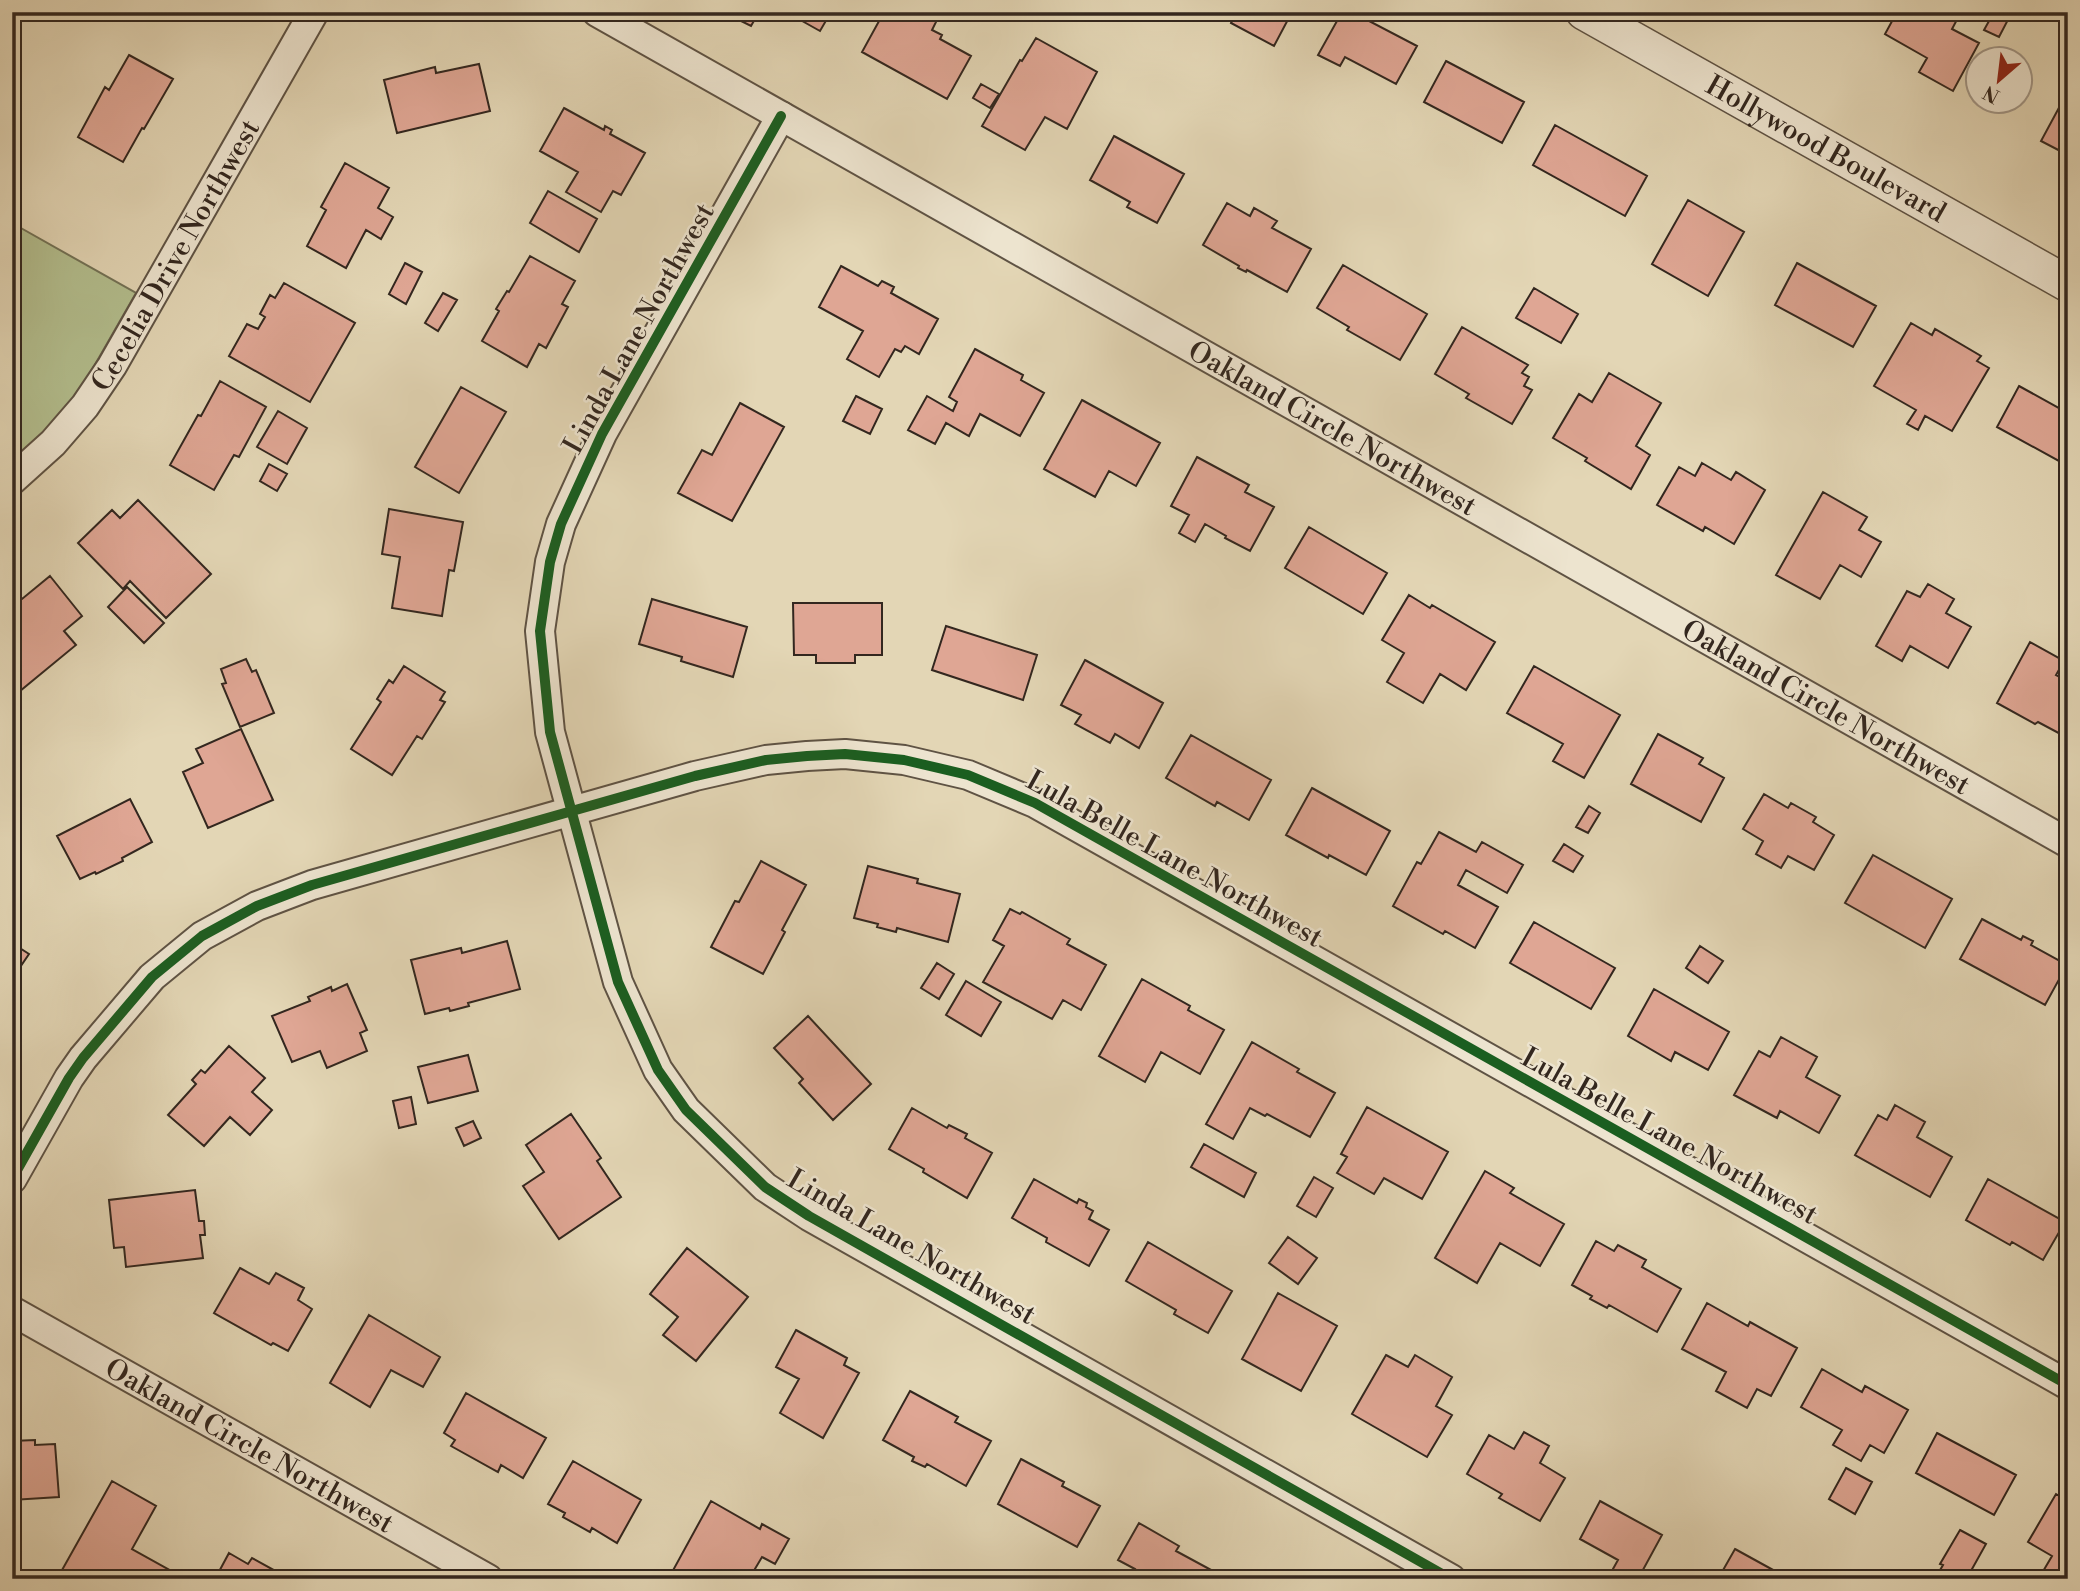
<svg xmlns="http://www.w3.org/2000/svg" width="2080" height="1591" font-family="'Libre Bodoni',serif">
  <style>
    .green { fill: #b3be8e; stroke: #737256; stroke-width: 2 }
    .building { fill: #dfa694; stroke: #33271f; stroke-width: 2 }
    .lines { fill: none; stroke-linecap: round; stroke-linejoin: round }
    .minor-casing { stroke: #5f5344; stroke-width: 32 }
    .tertiary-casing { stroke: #5f5344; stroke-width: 38 }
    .minor { stroke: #ede4cf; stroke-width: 28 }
    .tertiary { stroke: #ede4cf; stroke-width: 35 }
    .cycleway-casing { stroke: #ede4cf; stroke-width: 15 }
    .cycleway { stroke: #1b5e20; stroke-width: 10 }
    .labels { text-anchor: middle; stroke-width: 5; stroke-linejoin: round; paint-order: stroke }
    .street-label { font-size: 28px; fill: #33271f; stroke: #ede4cf }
  </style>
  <rect width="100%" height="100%" fill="#e3d6b5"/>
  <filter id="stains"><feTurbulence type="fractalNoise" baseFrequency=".00286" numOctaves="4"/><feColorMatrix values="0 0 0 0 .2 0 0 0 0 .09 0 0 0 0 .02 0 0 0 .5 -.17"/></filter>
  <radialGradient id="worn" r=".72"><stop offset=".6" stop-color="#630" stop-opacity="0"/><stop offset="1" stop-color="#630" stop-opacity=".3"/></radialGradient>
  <path class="green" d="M 12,223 L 136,293 L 89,375 L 59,418 L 12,464 Z"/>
  <path class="building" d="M 736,12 L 759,12 L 751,26 L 733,17 Z
    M 767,12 L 831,12 L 820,31 L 786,12 L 781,20 Z
    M 884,12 L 891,12 L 898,16 L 900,12 L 919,12 L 936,22 L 932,30 L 942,35 L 940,39 L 971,56 L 947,99 L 862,52 Z
    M 1236,12 L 1292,12 L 1274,46 L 1231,23 Z
    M 1342,12 L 1352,12 L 1417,46 L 1396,84 L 1345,57 L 1340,66 L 1318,55 Z
    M 1897,12 L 1961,12 L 1952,29 L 1979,43 L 1953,91 L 1919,72 L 1927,58 L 1885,34 Z
    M 1994,12 L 2012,12 L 1999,37 L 1984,30 Z
    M 1036,38 L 1097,72 L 1067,129 L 1045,117 L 1025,150 L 982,126 L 1020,60 L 1022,61 Z
    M 129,55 L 173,79 L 144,129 L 142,128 L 123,162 L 78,137 L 105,87 L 109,90 Z
    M 1446,61 L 1524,102 L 1502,143 L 1424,102 Z
    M 479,64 L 490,111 L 397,133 L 384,80 L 435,67 L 436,73 Z
    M 981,84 L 999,94 L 990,108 L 973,98 Z
    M 2068,91 L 2068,155 L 2041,141 Z
    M 564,108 L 604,130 L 605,126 L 612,130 L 610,134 L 645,153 L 621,195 L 613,191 L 601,212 L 566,192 L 578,172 L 540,151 Z
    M 1555,125 L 1647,176 L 1625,216 L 1533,165 Z
    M 1114,136 L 1184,174 L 1157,223 L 1127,207 L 1130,202 L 1090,180 Z
    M 345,163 L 389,188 L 378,208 L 393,217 L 381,239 L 366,230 L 346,268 L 307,246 L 326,210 L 321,207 Z
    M 548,191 L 597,219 L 579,252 L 530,223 Z
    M 1688,200 L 1744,232 L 1708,296 L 1652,264 Z
    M 1227,203 L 1250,216 L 1254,208 L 1277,221 L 1272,228 L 1311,249 L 1287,292 L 1247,270 L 1246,272 L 1238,268 L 1239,266 L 1203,245 Z
    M 530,256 L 575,281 L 562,304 L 568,307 L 546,348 L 539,344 L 527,367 L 482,341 L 499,311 L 496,309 L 507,291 L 509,292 Z
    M 405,263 L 422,272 L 406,304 L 389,294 Z
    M 1797,263 L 1876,306 L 1853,347 L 1775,305 Z
    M 1343,265 L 1427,314 L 1400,360 L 1347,330 L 1349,327 L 1317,308 Z
    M 841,266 L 878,286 L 882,281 L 894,287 L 891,293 L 938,319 L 919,354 L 905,346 L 901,352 L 895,349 L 879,377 L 847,359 L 863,331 L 819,307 Z
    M 284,283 L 355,323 L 310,402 L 229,356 L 247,324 L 258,329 L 265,317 L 260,314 L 270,295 L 275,298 Z
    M 1534,288 L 1578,314 L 1561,343 L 1516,318 Z
    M 443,293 L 457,300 L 438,331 L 425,323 Z
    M 1911,323 L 1932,335 L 1935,329 L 1981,356 L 1977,361 L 1989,368 L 1952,431 L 1925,416 L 1918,430 L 1907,424 L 1916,410 L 1874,386 Z
    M 1462,327 L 1528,365 L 1522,373 L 1529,377 L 1524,386 L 1532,390 L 1512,424 L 1466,398 L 1469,394 L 1435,374 Z
    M 975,349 L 1023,375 L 1021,380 L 1044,393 L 1020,436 L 980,414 L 969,436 L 946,423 L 935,444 L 908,430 L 927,396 L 953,411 L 957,402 L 949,397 Z
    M 1609,373 L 1661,403 L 1636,446 L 1650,455 L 1631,489 L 1585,461 L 1587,458 L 1553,438 L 1579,394 L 1592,402 Z
    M 220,381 L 266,407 L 239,457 L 234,455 L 214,490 L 170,465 L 198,415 L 201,416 Z
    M 2019,386 L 2068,413 L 2068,466 L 1997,427 Z
    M 461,387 L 506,412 L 459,493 L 415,467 Z
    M 856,396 L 882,409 L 870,434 L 843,421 Z
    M 1082,400 L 1160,443 L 1136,486 L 1109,471 L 1095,497 L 1044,469 Z
    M 740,403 L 784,427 L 732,521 L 678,493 L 702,450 L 712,455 Z
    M 278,411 L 307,428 L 287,464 L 257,447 Z
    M 1197,457 L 1249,485 L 1245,492 L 1274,507 L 1250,551 L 1225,538 L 1226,536 L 1205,524 L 1195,542 L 1179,533 L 1189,515 L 1171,506 Z
    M 1702,463 L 1731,480 L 1736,472 L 1765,490 L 1734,544 L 1705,527 L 1703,531 L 1657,505 L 1679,467 L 1695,476 Z
    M 269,464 L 287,474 L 277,491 L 260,481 Z
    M 1823,492 L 1867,517 L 1859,530 L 1881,542 L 1861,577 L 1840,565 L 1820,599 L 1776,575 Z
    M 138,500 L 211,574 L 166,618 L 130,581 L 123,589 L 78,543 L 112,510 L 120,518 Z
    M 389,509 L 463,522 L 454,571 L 449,570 L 442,616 L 392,608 L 400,557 L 382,554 Z
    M 1309,527 L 1387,573 L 1363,614 L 1285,568 Z
    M 50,576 L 82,616 L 64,631 L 76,645 L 20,691 L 12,681 L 12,596 L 16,593 L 22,599 Z
    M 1928,584 L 1954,599 L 1946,613 L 1971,627 L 1948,668 L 1910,646 L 1902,661 L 1876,646 L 1907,591 L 1920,597 Z
    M 127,587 L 164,623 L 144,643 L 108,607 Z
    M 1409,595 L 1430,608 L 1432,605 L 1495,642 L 1466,690 L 1440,674 L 1423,703 L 1387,682 L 1404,653 L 1382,640 Z
    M 652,599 L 747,627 L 733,677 L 681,661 L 682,657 L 639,644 Z
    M 793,603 L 882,603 L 882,655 L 855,655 L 855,663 L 816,663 L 816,655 L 794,655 Z
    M 946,626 L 1037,655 L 1023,700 L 932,670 Z
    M 2030,642 L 2064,661 L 2056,675 L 2068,681 L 2068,738 L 2038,722 L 2035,724 L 1997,703 Z
    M 246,659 L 252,672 L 256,670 L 274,713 L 240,727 L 222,684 L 226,683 L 221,669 Z
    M 1085,660 L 1163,703 L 1139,748 L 1115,734 L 1110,743 L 1075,724 L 1081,715 L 1061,705 Z
    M 404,666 L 445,692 L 440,700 L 445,702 L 422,739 L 417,736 L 392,775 L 351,749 L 381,702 L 377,699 L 389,680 L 393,683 Z
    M 1534,666 L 1620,715 L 1584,778 L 1553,761 L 1563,744 L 1507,713 Z
    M 241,729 L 273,800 L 208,828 L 183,772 L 203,763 L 196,749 Z
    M 1658,734 L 1703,758 L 1699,764 L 1724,778 L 1701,822 L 1631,784 Z
    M 1191,735 L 1271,780 L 1249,820 L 1217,802 L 1215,806 L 1166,778 Z
    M 1312,788 L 1390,831 L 1366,875 L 1329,855 L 1328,858 L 1286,835 Z
    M 1764,794 L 1788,808 L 1791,803 L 1816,817 L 1813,822 L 1834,835 L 1814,870 L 1788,856 L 1781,868 L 1756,854 L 1763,841 L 1743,829 Z
    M 130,799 L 152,842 L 122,858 L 123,861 L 96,874 L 95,872 L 80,879 L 57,836 Z
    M 1589,806 L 1600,813 L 1588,833 L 1576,827 Z
    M 1439,832 L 1476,852 L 1482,842 L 1523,865 L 1507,893 L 1466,870 L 1458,885 L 1498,907 L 1475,948 L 1445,931 L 1443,934 L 1393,906 L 1417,862 L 1421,864 Z
    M 1564,844 L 1583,856 L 1573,872 L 1553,861 Z
    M 1873,855 L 1952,899 L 1925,948 L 1845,903 Z
    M 761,861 L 806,885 L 782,930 L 785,932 L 763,974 L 711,947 L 735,901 L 739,902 Z
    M 868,866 L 918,879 L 917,883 L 960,894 L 948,942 L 897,928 L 896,932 L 877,927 L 878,924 L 854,918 Z
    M 1010,909 L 1020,914 L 1022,912 L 1070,939 L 1067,944 L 1106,965 L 1081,1010 L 1063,1000 L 1052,1019 L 983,982 L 1004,946 L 993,940 Z
    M 1982,919 L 2021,940 L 2023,936 L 2033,941 L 2031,945 L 2067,965 L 2045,1005 L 1960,959 Z
    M 1534,922 L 1615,968 L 1591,1009 L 1510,963 Z
    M 507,941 L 520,989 L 468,1003 L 469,1006 L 450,1011 L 449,1008 L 425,1014 L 411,960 L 461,948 L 462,953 Z
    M 12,943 L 29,954 L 12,979 Z
    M 1700,946 L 1723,961 L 1708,983 L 1686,968 Z
    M 937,963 L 954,974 L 939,999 L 921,988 Z
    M 1142,979 L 1190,1006 L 1188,1010 L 1224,1030 L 1200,1074 L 1161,1052 L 1145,1082 L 1099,1056 Z
    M 966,981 L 1001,1002 L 981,1036 L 946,1015 Z
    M 347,984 L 367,1030 L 360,1033 L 367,1051 L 327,1068 L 320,1051 L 292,1062 L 272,1016 L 310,1001 L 308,997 L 331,987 L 332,991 Z
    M 1654,989 L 1729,1032 L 1708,1070 L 1675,1052 L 1671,1061 L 1628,1036 Z
    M 808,1016 L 871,1084 L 833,1120 L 799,1083 L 803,1079 L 774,1048 Z
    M 1781,1037 L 1817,1057 L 1806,1077 L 1840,1096 L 1819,1133 L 1780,1111 L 1777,1118 L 1734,1095 L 1759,1051 L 1770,1057 Z
    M 1252,1042 L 1299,1069 L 1297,1072 L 1335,1093 L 1310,1137 L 1267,1114 L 1265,1116 L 1250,1108 L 1233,1139 L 1206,1124 Z
    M 229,1046 L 265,1078 L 252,1092 L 272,1110 L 250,1135 L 230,1117 L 204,1146 L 168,1115 L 196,1084 L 192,1080 L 201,1070 L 205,1073 Z
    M 468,1055 L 478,1091 L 428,1103 L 418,1067 Z
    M 411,1097 L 416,1124 L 399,1128 L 393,1101 Z
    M 1895,1105 L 1925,1122 L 1917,1137 L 1952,1157 L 1930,1197 L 1855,1155 L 1878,1115 L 1887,1120 Z
    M 1367,1107 L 1448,1152 L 1422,1199 L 1384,1178 L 1374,1194 L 1337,1173 L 1347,1157 L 1341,1154 Z
    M 912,1108 L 947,1128 L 949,1125 L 967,1134 L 965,1138 L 992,1153 L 967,1198 L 923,1172 L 924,1169 L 889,1149 Z
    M 571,1114 L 601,1158 L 597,1161 L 621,1197 L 559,1239 L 523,1186 L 544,1172 L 526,1145 Z
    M 473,1121 L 481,1138 L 464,1146 L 456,1128 Z
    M 1204,1144 L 1256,1173 L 1244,1197 L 1191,1167 Z
    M 1485,1171 L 1514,1188 L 1510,1193 L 1564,1224 L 1540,1266 L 1500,1243 L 1477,1283 L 1435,1258 Z
    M 1314,1177 L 1333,1188 L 1316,1217 L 1297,1206 Z
    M 1034,1179 L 1077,1203 L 1079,1199 L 1087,1203 L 1086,1207 L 1093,1211 L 1089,1219 L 1109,1230 L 1089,1266 L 1046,1242 L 1047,1238 L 1012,1218 Z
    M 1988,1179 L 2065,1222 L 2043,1260 L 2012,1242 L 2010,1245 L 1966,1220 Z
    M 195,1190 L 199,1221 L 204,1221 L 205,1235 L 200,1235 L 203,1258 L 126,1267 L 124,1247 L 114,1248 L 109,1200 Z
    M 1288,1237 L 1317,1258 L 1298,1284 L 1269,1263 Z
    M 1596,1241 L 1614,1251 L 1618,1245 L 1646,1260 L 1642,1267 L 1681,1289 L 1657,1332 L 1609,1305 L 1607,1308 L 1590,1299 L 1592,1296 L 1572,1285 Z
    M 1148,1242 L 1232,1291 L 1208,1333 L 1174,1314 L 1176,1310 L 1126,1281 Z
    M 687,1248 L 748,1297 L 696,1361 L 663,1335 L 678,1317 L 650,1294 Z
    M 240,1268 L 269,1284 L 276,1273 L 304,1288 L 298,1300 L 312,1309 L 288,1351 L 273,1343 L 271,1345 L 214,1313 Z
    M 1278,1293 L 1337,1326 L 1301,1391 L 1242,1359 Z
    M 1707,1303 L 1748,1326 L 1750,1322 L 1797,1348 L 1771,1396 L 1757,1389 L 1747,1408 L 1716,1391 L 1726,1372 L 1682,1349 Z
    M 369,1315 L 440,1357 L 423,1387 L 391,1370 L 370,1407 L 330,1383 Z
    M 796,1330 L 847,1358 L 844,1365 L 859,1373 L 823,1438 L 780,1413 L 799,1379 L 776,1367 Z
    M 1386,1355 L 1408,1367 L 1415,1355 L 1452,1377 L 1436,1406 L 1452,1415 L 1427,1457 L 1352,1414 Z
    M 1822,1369 L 1862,1392 L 1865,1386 L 1908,1410 L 1884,1453 L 1870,1445 L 1861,1461 L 1833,1445 L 1842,1430 L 1801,1407 Z
    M 910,1391 L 958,1417 L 955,1422 L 991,1441 L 966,1486 L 927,1464 L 925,1467 L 912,1461 L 914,1457 L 883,1440 Z
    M 466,1393 L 546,1438 L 523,1478 L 501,1465 L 498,1472 L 451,1446 L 455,1440 L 444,1433 Z
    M 1524,1432 L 1549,1446 L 1540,1463 L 1565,1478 L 1540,1521 L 1499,1498 L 1502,1494 L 1467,1474 L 1489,1435 L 1514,1449 Z
    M 1937,1433 L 2016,1475 L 1994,1515 L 1916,1473 Z
    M 35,1440 L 35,1445 L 55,1444 L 59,1497 L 12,1500 L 12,1441 Z
    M 1021,1459 L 1064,1482 L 1062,1486 L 1100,1506 L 1077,1547 L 998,1504 Z
    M 573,1461 L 641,1500 L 617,1543 L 592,1528 L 590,1532 L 563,1517 L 565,1513 L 548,1504 Z
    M 1846,1468 L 1872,1482 L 1855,1514 L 1829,1499 Z
    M 112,1481 L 156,1506 L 132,1549 L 173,1572 L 169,1579 L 115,1579 L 117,1575 L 111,1572 L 107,1579 L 57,1579 Z
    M 2056,1494 L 2068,1501 L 2068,1579 L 2053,1579 L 2042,1573 L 2052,1556 L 2028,1542 Z
    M 711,1501 L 760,1529 L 762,1524 L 789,1539 L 775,1564 L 762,1557 L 749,1579 L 680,1579 L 671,1574 Z
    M 1600,1501 L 1662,1535 L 1638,1579 L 1630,1579 L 1613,1569 L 1618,1560 L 1580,1539 Z
    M 1139,1523 L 1179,1546 L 1176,1551 L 1213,1571 L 1209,1579 L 1130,1579 L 1135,1569 L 1118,1560 Z
    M 1960,1530 L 1986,1544 L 1967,1578 L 1964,1577 L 1963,1579 L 1939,1579 L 1936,1577 L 1943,1565 L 1940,1564 Z
    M 1735,1549 L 1775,1571 L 1771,1579 L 1718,1579 Z
    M 229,1553 L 248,1564 L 252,1558 L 290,1579 L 215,1579 Z"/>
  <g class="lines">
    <g class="minor-casing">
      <g id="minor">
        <path id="s1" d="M 597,12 L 2068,843"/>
        <path d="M 781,116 L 602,434 L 561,524 L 550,562 L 540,631 L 550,732 L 618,982 L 658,1070 L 686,1110 L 765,1187 L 809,1216 L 1451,1579"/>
        <path id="s2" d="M 12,480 L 53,443 L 85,406 L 112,366 L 314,12"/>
        <path d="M 12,1179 L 69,1078 L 83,1058 L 152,977 L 202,936 L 257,906 L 312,885 L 695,776 L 766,760 L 807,756 L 845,754 L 904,760 L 968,775 L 1035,803 L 2068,1385"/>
        <path id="s3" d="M 12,1311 L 488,1579"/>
      </g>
    </g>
    <g class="tertiary-casing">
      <g id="tertiary">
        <path id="s4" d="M 1584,12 L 2068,284"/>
      </g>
    </g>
    <use href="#minor" class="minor"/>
    <use href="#tertiary" class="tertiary"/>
    <g class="cycleway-casing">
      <path id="cycleway" d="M 781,116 L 602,434 L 561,524 L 550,562 L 540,631 L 550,732 L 618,982 L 658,1070 L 686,1110 L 765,1187 L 809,1216 L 1451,1579
        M 12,1179 L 69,1078 L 83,1058 L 152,977 L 202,936 L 257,906 L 312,885 L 695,776 L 766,760 L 807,756 L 845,754 L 904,760 L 968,775 L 1035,803 L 2068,1385"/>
    </g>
    <use href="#cycleway" class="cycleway"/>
  </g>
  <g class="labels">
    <g class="street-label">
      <text dy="10" stroke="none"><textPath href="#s4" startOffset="278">Hollywood Boulevard</textPath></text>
      <text dy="10" stroke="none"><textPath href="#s2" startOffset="280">Cecelia Drive Northwest</textPath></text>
      <text transform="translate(638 328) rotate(-61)" y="10">Linda Lane Northwest</text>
      <text dy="10" stroke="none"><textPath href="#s1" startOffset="845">Oakland Circle Northwest</textPath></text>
      <text dy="10" stroke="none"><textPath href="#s1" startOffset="1412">Oakland Circle Northwest</textPath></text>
      <text transform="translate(1175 858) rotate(29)" y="10">Lula Belle Lane Northwest</text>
      <text transform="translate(1670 1135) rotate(29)" y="10">Lula Belle Lane Northwest</text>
      <text transform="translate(912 1246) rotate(30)" y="10">Linda Lane Northwest</text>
      <text dy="10" stroke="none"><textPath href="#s3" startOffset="273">Oakland Circle Northwest</textPath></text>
    </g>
  </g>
  <rect width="2080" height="1591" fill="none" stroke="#e3d6b5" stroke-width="42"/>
  <rect x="14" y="14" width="2052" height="1563" fill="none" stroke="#33271f" stroke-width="3.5"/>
  <rect x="21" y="21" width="2038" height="1549" fill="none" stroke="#33271f" stroke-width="2"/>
  <g transform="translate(1999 80) rotate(208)"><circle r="33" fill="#ede4cf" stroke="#a39889" stroke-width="2"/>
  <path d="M0-5L12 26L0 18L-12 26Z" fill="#8f2418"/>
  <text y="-10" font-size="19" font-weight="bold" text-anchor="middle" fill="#33271f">N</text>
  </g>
  <rect width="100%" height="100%" filter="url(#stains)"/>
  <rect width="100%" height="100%" fill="url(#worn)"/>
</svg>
